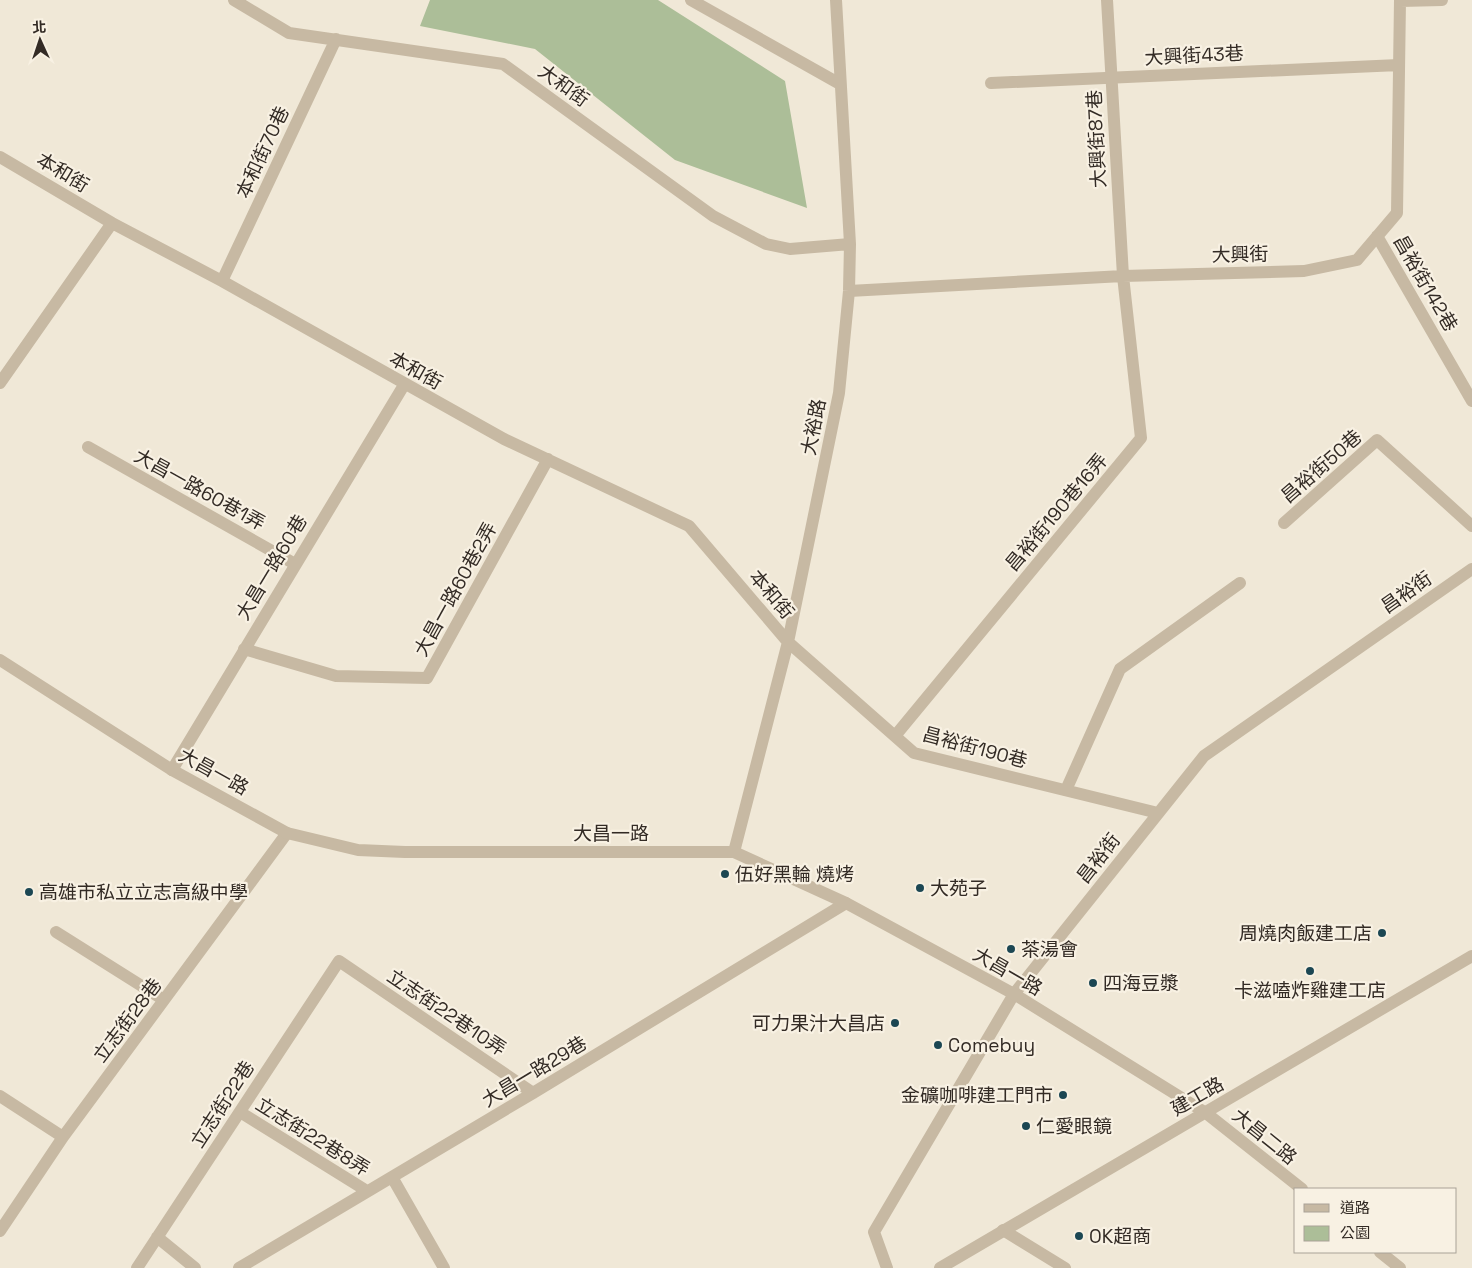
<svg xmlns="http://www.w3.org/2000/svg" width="1472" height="1268" font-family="'Space Grotesk','Noto Sans TC',sans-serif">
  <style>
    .green { fill: #acbe98 }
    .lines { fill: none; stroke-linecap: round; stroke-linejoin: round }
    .minor { stroke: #c7b9a3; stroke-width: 12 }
    .tertiary { stroke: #c7b9a3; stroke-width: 12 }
    .poi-dot { fill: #1c4753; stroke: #f8f1e3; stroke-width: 2 }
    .labels { text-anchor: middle; stroke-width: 4.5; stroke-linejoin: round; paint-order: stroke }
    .street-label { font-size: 19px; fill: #332b25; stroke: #f8f1e3 }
    .poi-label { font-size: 19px; fill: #332b25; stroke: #f8f1e3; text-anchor: start }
  </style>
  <rect width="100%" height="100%" fill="#f0e8d7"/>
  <path class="green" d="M 430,0 L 658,0 L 785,81 L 807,208 L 675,160 L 535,49 L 420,26 Z"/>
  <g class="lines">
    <path class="minor" d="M 234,0 L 289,33 L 503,64 L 713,216 L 766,244 L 790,249 L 850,244
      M 691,0 L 840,84
      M 1400,1 L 1442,0
      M 991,83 L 1399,65
      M 0,157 L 112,223 L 222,281 L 504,439 L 689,526 L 788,642 L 914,753 L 1158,813
      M 1377,236 L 1472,401
      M 222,281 L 336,39
      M 849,291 L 1123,276 L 1304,271 L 1357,260 L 1397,213 L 1400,0
      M 0,383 L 112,223
      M 88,447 L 295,564
      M 1284,523 L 1377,440 L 1472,526
      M 244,649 L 336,676 L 427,678 L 548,459
      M 895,736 L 1141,438 L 1123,276 L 1107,0
      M 172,770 L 404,385
      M 1066,790 L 1120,669 L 1240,583
      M 734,852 L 788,642 L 839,393 L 849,291 L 850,244 L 836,0
      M 56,932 L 164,1000
      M 0,1096 L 63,1137
      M 240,1112 L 367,1191
      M 392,1177 L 444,1268
      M 1003,1230 L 1065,1268
      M 0,1231 L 63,1137 L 287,833
      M 157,1237 L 195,1268
      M 137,1268 L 339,961 L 533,1093
      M 239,1268 L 533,1093 L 846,903
      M 887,1268 L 874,1232 L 1014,994 L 1204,756 L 1472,569"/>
    <path class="tertiary" d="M 0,660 L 172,770 L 287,833 L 358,850 L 405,852 L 734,852 L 846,903 L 1014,994 L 1206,1113 L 1302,1189
      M 1380,1252 L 1400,1268
      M 940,1268 L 1472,956"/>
  </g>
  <g class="poi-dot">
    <circle cx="725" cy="874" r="5"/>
    <circle cx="920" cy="888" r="5"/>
    <circle cx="29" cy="892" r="5"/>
    <circle cx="1382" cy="933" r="5"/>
    <circle cx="1011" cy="949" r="5"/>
    <circle cx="1310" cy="971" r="5"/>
    <circle cx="1093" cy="983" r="5"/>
    <circle cx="895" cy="1023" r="5"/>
    <circle cx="938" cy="1045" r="5"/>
    <circle cx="1063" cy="1095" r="5"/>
    <circle cx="1026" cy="1126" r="5"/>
    <circle cx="1079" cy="1236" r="5"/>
  </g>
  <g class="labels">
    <g class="street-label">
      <text transform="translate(1194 55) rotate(-3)" y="7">大興街43巷</text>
      <text transform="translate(564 85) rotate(36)" y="7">大和街</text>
      <text transform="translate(1096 139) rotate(-93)" y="7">大興街87巷</text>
      <text transform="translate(262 152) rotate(-65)" y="7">本和街70巷</text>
      <text transform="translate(63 172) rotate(31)" y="7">本和街</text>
      <text transform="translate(1240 254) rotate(-1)" y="7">大興街</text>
      <text transform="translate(1426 283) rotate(60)" y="7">昌裕街142巷</text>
      <text transform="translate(416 370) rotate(29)" y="7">本和街</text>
      <text transform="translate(813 427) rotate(-79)" y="7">大裕路</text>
      <text transform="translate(1321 466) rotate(-41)" y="7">昌裕街50巷</text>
      <text transform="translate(200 489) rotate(29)" y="7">大昌一路60巷1弄</text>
      <text transform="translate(1056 512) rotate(-50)" y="7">昌裕街190巷16弄</text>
      <text transform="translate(271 567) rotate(-59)" y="7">大昌一路60巷</text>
      <text transform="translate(455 589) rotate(-61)" y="7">大昌一路60巷2弄</text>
      <text transform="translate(1406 592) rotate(-35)" y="7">昌裕街</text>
      <text transform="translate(772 594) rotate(50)" y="7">本和街</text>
      <text transform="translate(975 747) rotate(15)" y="7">昌裕街190巷</text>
      <text transform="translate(214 771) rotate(29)" y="7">大昌一路</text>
      <text x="611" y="840">大昌一路</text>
      <text transform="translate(1098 858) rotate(-52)" y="7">昌裕街</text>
      <text transform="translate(1008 971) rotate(30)" y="7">大昌一路</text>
      <text transform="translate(447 1012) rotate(34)" y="7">立志街22巷10弄</text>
      <text transform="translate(127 1020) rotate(-53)" y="7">立志街28巷</text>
      <text transform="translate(534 1071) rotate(-31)" y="7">大昌一路29巷</text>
      <text transform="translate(1197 1096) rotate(-30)" y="7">建工路</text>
      <text transform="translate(222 1104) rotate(-57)" y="7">立志街22巷</text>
      <text transform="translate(313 1136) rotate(32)" y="7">立志街22巷8弄</text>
      <text transform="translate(1265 1136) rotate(39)" y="7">大昌二路</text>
    </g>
    <g class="poi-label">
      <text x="735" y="881">伍好黑輪 燒烤</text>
      <text x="930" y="895">大苑子</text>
      <text x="39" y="899">高雄市私立立志高級中學</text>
      <text x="1372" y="940" text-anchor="end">周燒肉飯建工店</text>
      <text x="1021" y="956">茶湯會</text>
      <text x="1103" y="990">四海豆漿</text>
      <text x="1310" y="997" text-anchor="middle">卡滋嗑炸雞建工店</text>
      <text x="885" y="1030" text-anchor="end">可力果汁大昌店</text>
      <text x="948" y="1052">Comebuy</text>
      <text x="1053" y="1102" text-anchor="end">金礦咖啡建工門市</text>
      <text x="1036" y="1133">仁愛眼鏡</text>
      <text x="1089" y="1243">OK超商</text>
    </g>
  </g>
  <rect x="1294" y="1188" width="162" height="65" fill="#f8f1e3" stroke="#a9a297"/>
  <rect x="1304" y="1204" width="25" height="8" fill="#c7b9a3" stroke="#a9a297"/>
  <text x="1340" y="1213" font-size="15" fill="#332b25">道路</text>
  <rect x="1304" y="1226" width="25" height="15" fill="#acbe98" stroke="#a9a297"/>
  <text x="1340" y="1238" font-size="15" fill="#332b25">公園</text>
  <g transform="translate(40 40) rotate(357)" stroke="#f8f1e3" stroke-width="4" paint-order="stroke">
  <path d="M0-4L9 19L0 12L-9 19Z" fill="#332b25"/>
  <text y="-8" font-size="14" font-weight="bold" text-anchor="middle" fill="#332b25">北</text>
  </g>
</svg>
